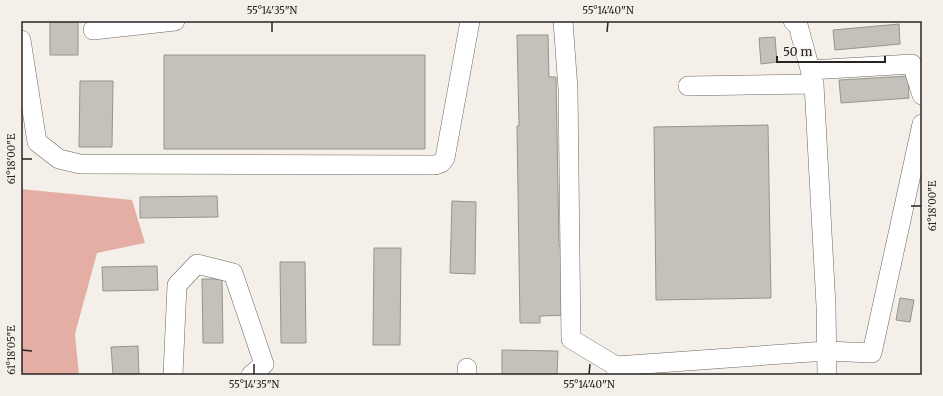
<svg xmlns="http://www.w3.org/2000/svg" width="943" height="396" font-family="Merriweather,serif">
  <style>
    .green { fill: #e4aea5 }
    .building { fill: #c4c1ba; stroke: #97948d }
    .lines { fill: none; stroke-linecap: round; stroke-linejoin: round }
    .minor-casing { stroke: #6b6661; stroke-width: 20 }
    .minor { stroke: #fff; stroke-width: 19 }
    .ticks { fill: none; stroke: #272422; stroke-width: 1.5 }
    .neatline { fill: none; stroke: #272422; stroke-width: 1.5 }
    .ticks-label { font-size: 10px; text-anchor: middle; fill: #272422 }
  </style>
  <rect width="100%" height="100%" fill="#f5efe9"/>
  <path class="green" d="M 21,189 L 132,200 L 145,243 L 97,253 L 75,334 L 79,375 L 21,375 Z"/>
  <path class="building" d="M 50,21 L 78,21 L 78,55 L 50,55 Z
    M 899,24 L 900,44 L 835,50 L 833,30 Z
    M 517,35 L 548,35 L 549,77 L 556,77 L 559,246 L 567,246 L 568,315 L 540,316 L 540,323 L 520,323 L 517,126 L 519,126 Z
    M 775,37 L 777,62 L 761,64 L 759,38 Z
    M 164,55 L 425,55 L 425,149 L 164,149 Z
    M 908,76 L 909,98 L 841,103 L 839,80 Z
    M 80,81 L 113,81 L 112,147 L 79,147 Z
    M 768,125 L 771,298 L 656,300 L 654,127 Z
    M 217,196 L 218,217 L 140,218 L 140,197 Z
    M 452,201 L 476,202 L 475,274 L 450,273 Z
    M 374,248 L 401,248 L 400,345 L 373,345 Z
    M 280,262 L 305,262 L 306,343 L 281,343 Z
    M 157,266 L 158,290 L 103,291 L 102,267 Z
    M 202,279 L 222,279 L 223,343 L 203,343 Z
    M 900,298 L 914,300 L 910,322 L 896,320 Z
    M 138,346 L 139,375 L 113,375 L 111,347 Z
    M 502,350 L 558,351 L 557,375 L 502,375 Z"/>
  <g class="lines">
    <g class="minor-casing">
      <path id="minor" d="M 563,21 L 568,89 L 571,339 L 616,366 L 616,375
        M 793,21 L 798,25 L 814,84 L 826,306 L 827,375
        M 93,30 L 175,21
        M 21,40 L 37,142 L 59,159 L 80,164 L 435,165 L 441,163 L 445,158 L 470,21
        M 810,70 L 912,64 L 922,95
        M 688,86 L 814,84
        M 616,366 L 826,351 L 872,353 L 922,124
        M 173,375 L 177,285 L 197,264 L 233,273 L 264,364 L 251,375
        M 467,375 L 467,368"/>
    </g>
    <use href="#minor" class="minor"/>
  </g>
  <path class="ticks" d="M 272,32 L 272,22M 607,32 L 608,22M 22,159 L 32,159M 911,206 L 921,206M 22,350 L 32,351M 254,374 L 254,364M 589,374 L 590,364"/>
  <rect width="943" height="396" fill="none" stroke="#f5efe9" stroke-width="44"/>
  <path d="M777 56v6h108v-6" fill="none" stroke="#272422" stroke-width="2"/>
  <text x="783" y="56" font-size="12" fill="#272422" stroke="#f5efe9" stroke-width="3" paint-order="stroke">50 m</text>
  <rect x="22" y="22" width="899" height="352" class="neatline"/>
  <g class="ticks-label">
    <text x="272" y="14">55°14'35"N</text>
    <text x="608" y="14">55°14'40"N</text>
    <text transform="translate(11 159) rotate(-90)" y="4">61°18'00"E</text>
    <text transform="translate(932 206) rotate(-90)" y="4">61°18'00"E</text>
    <text transform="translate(11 350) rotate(-90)" y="4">61°18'05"E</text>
    <text x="254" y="388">55°14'35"N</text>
    <text x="589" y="388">55°14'40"N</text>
  </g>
</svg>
